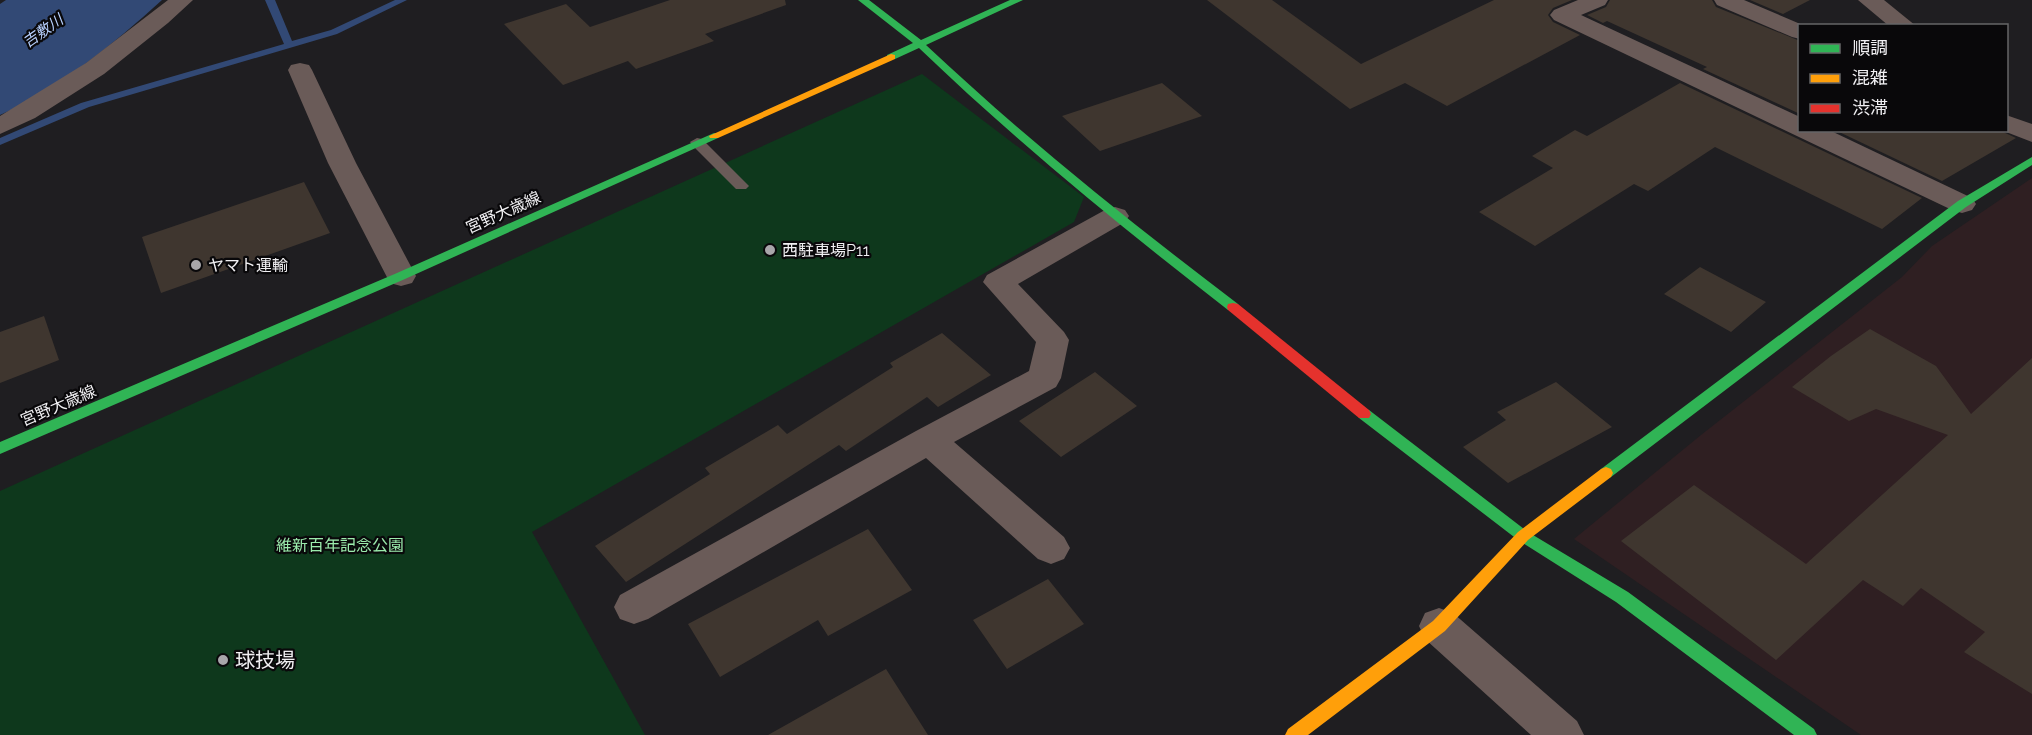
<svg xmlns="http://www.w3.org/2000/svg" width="2032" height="735" font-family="Raleway,'Noto Sans JP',sans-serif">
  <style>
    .education { fill: #2f1f22 }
    .green { fill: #0e381c }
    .water { fill: #324975 }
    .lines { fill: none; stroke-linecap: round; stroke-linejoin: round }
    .stream { fill: #324975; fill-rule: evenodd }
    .building { fill: #3f362f }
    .lane { fill: #6a5b58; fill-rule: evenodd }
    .street { fill: #6a5b58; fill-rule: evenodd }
    .fast { fill: #30b455; fill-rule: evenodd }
    .slow { fill: #ff9f0a; fill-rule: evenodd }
    .jam { fill: #e5322d; fill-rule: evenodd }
    .poi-dot { fill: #a8a6aa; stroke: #09080a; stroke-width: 2 }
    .labels { text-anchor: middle; stroke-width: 4.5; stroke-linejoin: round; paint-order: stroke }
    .far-water-label { font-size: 15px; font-style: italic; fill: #b8d1ff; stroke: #09080a }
    .street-label { font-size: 16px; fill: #f1f0f3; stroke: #09080a }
    .poi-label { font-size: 16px; fill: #f1f0f3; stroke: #09080a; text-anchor: start }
    .park-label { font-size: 16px; fill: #9bebac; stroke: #09080a }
    .near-poi-label { font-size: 20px; fill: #f1f0f3; stroke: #09080a; text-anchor: start }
  </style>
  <rect width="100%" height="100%" fill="#1f1e21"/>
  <path class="education" d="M 2032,178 L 2032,735 L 1861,735 L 1574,539 L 1701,435 L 1902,277 L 1932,246 Z"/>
  <path class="green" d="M 922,74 L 1084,197 L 1074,222 L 532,532 L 645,735 L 0,735 L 0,491 Z"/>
  <path class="water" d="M 6,0 L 162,0 C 115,43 58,89 0,115 L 0,4 Z"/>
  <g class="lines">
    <path class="stream" d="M 265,0 L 275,0 L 292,41 L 331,30 L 395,0 L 407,0 L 337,34 L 89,107 L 0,145 L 0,138 L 81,103 L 284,44 Z"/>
  </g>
  <path class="building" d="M 670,0 L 785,0 L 786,5 L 705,34 L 714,41 L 636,69 L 628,61 L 563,85 L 504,24 L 566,4 L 590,27 Z
    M 1207,0 L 1272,0 L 1361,64 L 1494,0 L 1572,0 L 1553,8 L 1548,15 L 1553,22 L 1580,35 L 1447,106 L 1405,83 L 1350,109 Z
    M 1610,0 L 1712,0 L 1716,7 L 1800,41 L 1800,114 L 1703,69 L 1707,67 L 1607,21 L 1603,23 L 1587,15 L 1606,7 Z
    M 1750,0 L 1810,0 L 1783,14 Z
    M 1162,83 L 1202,116 L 1100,151 L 1062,116 Z
    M 1680,83 L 1922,198 L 1882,229 L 1715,147 L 1648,191 L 1634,184 L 1535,246 L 1479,212 L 1553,168 L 1532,156 L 1575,130 L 1587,136 Z
    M 1835,130 L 1999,130 L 2016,138 L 1942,181 Z
    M 304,182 L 330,233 L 161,293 L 142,237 Z
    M 1700,267 L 1766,302 L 1731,332 L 1664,294 Z
    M 44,316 L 59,360 L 0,383 L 0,332 Z
    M 1870,329 L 1936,366 L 1971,414 L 2032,358 L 2032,694 L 1964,652 L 1985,632 L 1921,588 L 1903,606 L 1863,580 L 1776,660 L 1621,541 L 1694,485 L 1806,564 L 1948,435 L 1876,409 L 1849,421 L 1792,387 L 1831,356 Z
    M 942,333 L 991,375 L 938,407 L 927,397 L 846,451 L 839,445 L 626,582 L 595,546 L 710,474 L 705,468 L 778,425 L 787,434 L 893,367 L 890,363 Z
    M 1095,372 L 1137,406 L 1061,457 L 1019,421 Z
    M 1556,382 L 1612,427 L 1508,483 L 1463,447 L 1506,420 L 1497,412 Z
    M 868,529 L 912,590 L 828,636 L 818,620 L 720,677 L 688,624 Z
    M 1048,579 L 1084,624 L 1007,669 L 973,620 Z
    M 886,669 L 928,735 L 768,735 Z"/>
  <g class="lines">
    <path class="lane" d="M 697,138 L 702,139 L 749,186 L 746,189 L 736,189 L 692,145 L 690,142 Z"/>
    <path class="street" d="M 168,0 L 193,0 L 168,23 L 104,74 L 35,118 L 0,134 L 0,116 L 86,63 Z
      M 1578,0 L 1608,0 L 1605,5 L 1581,15 L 1800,117 L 1800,130 L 1829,130 L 1972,198 L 1976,204 L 1972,210 L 1962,213 L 1952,210 L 1554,20 L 1550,15 L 1554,10 Z
      M 1714,0 L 1744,0 L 1805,26 L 1800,26 L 1800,39 L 1792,37 L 1717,5 Z
      M 1858,0 L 1884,0 L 1916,26 L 1889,26 Z
      M 300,63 L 309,65 L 312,70 L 356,163 L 416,276 L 412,283 L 401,286 L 390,283 L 328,163 L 288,70 L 291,65 Z
      M 2006,115 L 2032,124 L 2032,142 L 2001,130 L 2006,130 Z
      M 1115,207 L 1125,210 L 1129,216 L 1125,222 L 1018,284 L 1064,332 L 1069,340 L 1061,378 L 1056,387 L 954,442 L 1064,537 L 1070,548 L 1064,559 L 1051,564 L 1038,559 L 926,458 L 648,619 L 634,624 L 620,619 L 614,607 L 620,595 L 916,431 L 1029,371 L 1036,342 L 983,282 L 987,275 L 1105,210 Z
      M 1439,608 L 1453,613 L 1577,721 L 1584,735 L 1531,735 L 1425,639 L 1419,626 L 1425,613 Z"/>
    <path class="fast" d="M 858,0 L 869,0 L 921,40 L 1010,0 L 1023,0 L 926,45 C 1025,138 1130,222 1238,304 L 1239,307 L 1238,310 L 1228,310 C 1121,227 1017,142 919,48 L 895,59 L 887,59 L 887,55 L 913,43 Z
      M 714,133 L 718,134 L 718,138 L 405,279 L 0,454 L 0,442 L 397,273 Z
      M 2032,157 L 2032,165 L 1966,207 L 1611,477 L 1606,479 L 1601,477 L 1599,473 L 1601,469 L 1958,201 Z
      M 1364,409 L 1369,410 L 1528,532 L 1628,592 L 1814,729 L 1817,735 L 1794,735 L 1616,602 L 1518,540 L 1359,418 L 1357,414 L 1359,410 Z"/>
    <path class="slow" d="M 891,54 L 895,55 L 895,59 L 718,138 L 710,138 L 709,136 Z
      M 1606,467 L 1611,469 L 1613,473 L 1611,477 L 1528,540 L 1445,631 L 1308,735 L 1285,735 L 1288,729 L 1433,621 L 1518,532 L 1601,469 Z"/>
    <path class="jam" d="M 1233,303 L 1238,304 L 1369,410 L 1371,414 L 1369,418 L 1359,418 L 1228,310 L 1227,307 L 1228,304 Z"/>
  </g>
  <g class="poi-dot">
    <circle cx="770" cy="250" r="6"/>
    <circle cx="196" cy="265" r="6"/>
    <circle cx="223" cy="660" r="6"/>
  </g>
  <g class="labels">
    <g class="far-water-label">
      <text transform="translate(43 31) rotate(-35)" y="5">吉敷川</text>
    </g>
    <g class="street-label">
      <text transform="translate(503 212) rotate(-24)" y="6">宮野大歳線</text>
      <text transform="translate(58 405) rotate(-23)" y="6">宮野大歳線</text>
    </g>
    <g class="poi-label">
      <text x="782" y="256">西駐車場P11</text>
      <text x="208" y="271">ヤマト運輸</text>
    </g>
    <g class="park-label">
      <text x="340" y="551">維新百年記念公園</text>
    </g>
    <g class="near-poi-label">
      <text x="235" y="667">球技場</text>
    </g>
  </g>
  <rect x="1798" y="24" width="210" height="108" fill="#09080a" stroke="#666567" stroke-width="1.5"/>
  <rect x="1810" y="44" width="30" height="9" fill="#30b455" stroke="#666567" stroke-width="1.5"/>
  <text x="1852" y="54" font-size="18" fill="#f1f0f3">順調</text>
  <rect x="1810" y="74" width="30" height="9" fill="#ff9f0a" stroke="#666567" stroke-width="1.5"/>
  <text x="1852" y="84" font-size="18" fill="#f1f0f3">混雑</text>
  <rect x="1810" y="104" width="30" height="9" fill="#e5322d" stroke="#666567" stroke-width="1.5"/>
  <text x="1852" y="114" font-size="18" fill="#f1f0f3">渋滞</text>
</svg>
